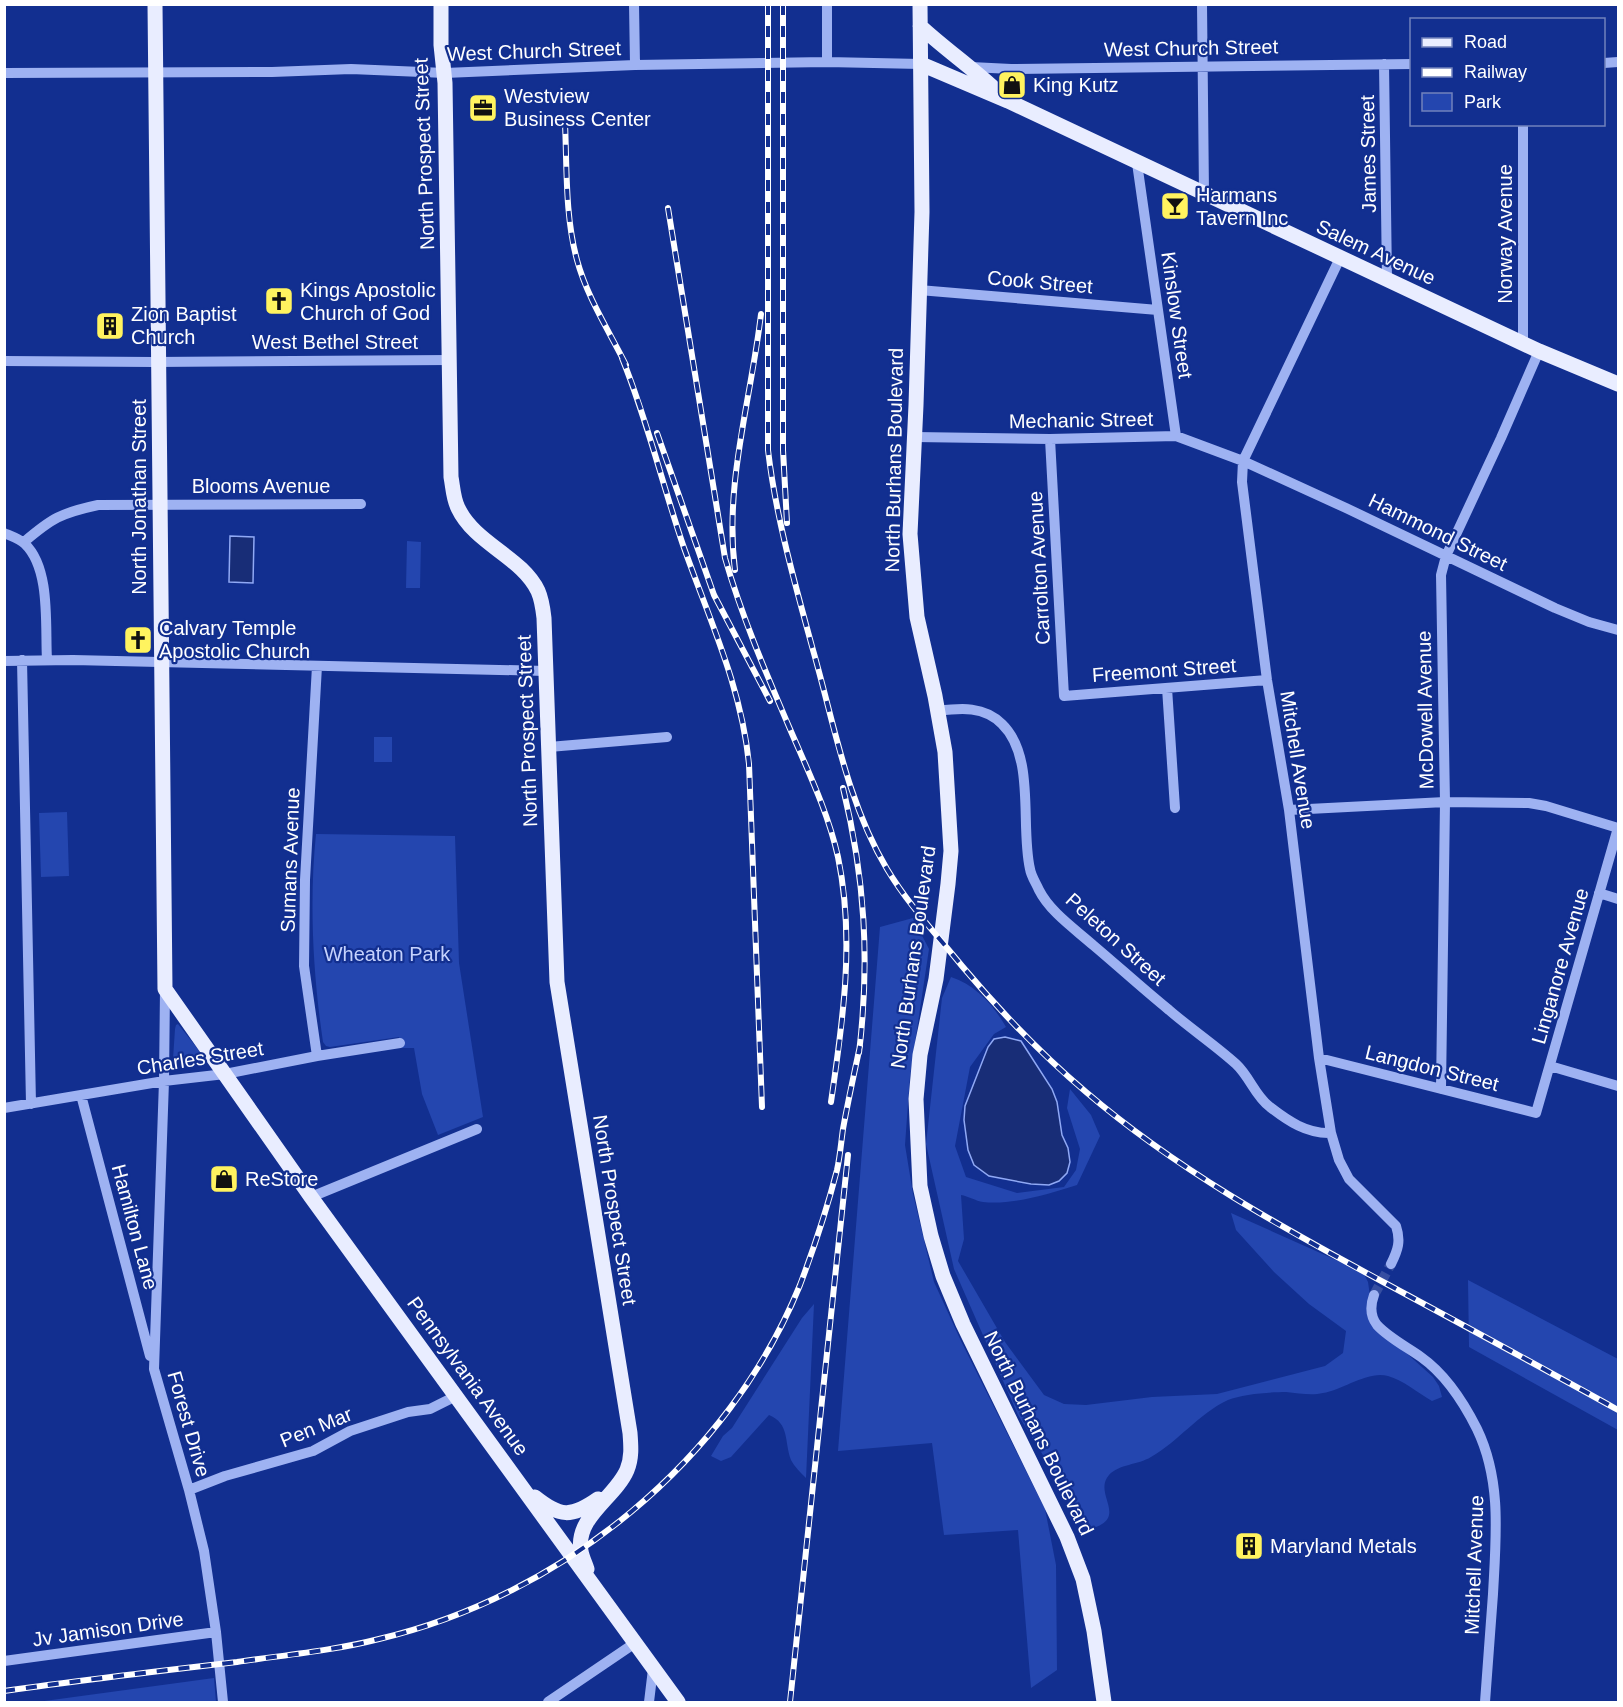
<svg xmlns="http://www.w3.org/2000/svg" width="1623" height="1707" font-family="Helvetica,sans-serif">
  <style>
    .green { fill: #2446af }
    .water { fill: #182d77; stroke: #90a9f5; stroke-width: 1.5 }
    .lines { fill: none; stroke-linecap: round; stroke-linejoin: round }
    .minor-tunnel { stroke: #364ea1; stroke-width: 10; stroke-dasharray: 10 5; stroke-linecap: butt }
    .minor { stroke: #9eb2f2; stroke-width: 10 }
    .major { stroke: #e9edff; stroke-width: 15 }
    .rail-casing { stroke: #fff; stroke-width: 6 }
    .rail { stroke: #122f90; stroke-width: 4; stroke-dasharray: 11; stroke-linecap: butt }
    .labels { text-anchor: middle; stroke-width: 4.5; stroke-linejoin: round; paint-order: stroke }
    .street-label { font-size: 20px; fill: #fff; stroke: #122f90 }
    .poi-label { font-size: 20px; fill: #fff; stroke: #122f90; text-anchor: start }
    .park-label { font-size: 20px; fill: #c5d2fd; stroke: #122f90 }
  </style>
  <rect width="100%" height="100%" fill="#122f90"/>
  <path class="green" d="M 407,541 L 421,542 L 420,588 L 406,588 Z
    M 374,737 L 392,737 L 392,762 L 374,762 Z
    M 67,812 L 69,876 L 41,877 L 39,813 Z
    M 316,834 L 455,836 L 459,963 L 483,1117 L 438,1135 L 422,1094 L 414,1048 L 401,1048 L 399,1037 L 330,1047 L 326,1046 L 323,1042 C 313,975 309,902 316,834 Z
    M 913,918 L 929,949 L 910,1076 L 905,1145 L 913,1194 L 934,1282 L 961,1341 L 1045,1509 L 1056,1565 L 1057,1670 L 1031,1688 L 1018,1530 L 944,1535 L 932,1443 L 838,1451 L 880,927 Z
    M 951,977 C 976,985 994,1006 1006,1027 L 994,1034 L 970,1067 L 955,1146 L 966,1177 L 1017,1193 L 1064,1187 L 1076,1170 L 1080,1149 L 1067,1108 L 1070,1089 L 1091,1115 L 1100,1136 L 1077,1185 C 1048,1194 1014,1205 983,1202 C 976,1201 968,1196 961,1195 L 964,1239 L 958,1261 L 1005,1342 L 1044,1395 L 1064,1404 L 1086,1405 L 1152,1397 L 1217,1394 L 1325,1366 L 1343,1353 L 1346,1331 L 1309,1304 L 1274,1272 L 1236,1230 L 1231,1213 L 1363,1272 L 1368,1282 L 1374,1324 L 1433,1377 L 1439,1386 L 1442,1397 L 1432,1401 C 1418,1393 1403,1380 1388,1376 C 1369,1370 1342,1390 1323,1393 C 1311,1396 1299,1393 1286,1392 C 1270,1392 1242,1394 1228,1400 C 1198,1414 1178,1442 1151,1457 C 1138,1465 1119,1464 1109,1475 C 1092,1494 1131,1519 1089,1529 L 1018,1415 L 954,1269 L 926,1144 L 942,998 Z
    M 178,1024 L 201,1053 L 202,1059 L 175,1062 L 173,1059 L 175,1029 L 176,1025 Z
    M 1468,1280 L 1618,1359 L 1618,1430 L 1469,1347 Z
    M 814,1304 L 806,1478 C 801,1473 794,1466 791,1460 C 784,1441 790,1424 769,1415 L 731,1457 L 721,1461 L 711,1456 L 723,1436 L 732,1428 L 802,1318 Z
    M 214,1678 L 216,1702 L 37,1702 Z"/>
  <path class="water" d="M 230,536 L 254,537 L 253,583 L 229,582 Z
    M 1005,1037 L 1021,1041 L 1052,1089 L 1057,1102 L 1062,1135 L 1068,1148 L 1070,1162 L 1067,1173 L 1059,1181 L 1049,1185 L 1031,1184 L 989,1176 L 974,1165 L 968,1150 L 964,1120 L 965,1106 L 988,1047 L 994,1039 Z"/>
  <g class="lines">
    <path class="minor-tunnel" d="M 1374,1295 L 1391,1264"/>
    <path class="minor" d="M 634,4 L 635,65
      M 1202,4 L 1204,194
      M 827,62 L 827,4
      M 1604,63 L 1618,62
      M 1384,64 L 1387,279
      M 971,67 L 1011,69 L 1412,64
      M 4,73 L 272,72 L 351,69 L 445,73 L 635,65 L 827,62 L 921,64
      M 1523,124 L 1523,344
      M 1137,163 L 1176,436
      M 1340,258 L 1243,461 L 1242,482 L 1267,680 L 1289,810 L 1319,1058 L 1331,1133 L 1339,1160 L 1349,1179 L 1396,1226 C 1401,1241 1398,1250 1391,1264
      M 919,290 L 1158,310
      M 4,361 L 154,362 L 450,360
      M 915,437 L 1050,439 L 1176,436 L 1243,461 L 1346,508 L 1555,608 L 1589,622 L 1618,630
      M 1050,439 L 1064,696 L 1267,680
      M 4,533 C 11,536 20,539 25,544 C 51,569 45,626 47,660
      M 24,542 C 52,518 61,513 98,505 L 361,504
      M 22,660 L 31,1104
      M 4,661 L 73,660 L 546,671
      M 1167,688 L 1175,808
      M 938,711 C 961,708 984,706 1002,724 C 1036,757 1020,826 1030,869 C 1031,876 1036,883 1039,890 C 1050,912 1075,929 1093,945 C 1118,966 1143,989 1169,1010 C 1191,1029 1215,1045 1236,1064 C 1250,1077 1255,1096 1270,1107 C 1288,1121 1307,1134 1331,1133
      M 549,747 L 667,737
      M 1289,810 L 1445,802 L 1529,803 L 1546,806 L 1618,828
      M 1599,893 L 1618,899
      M 165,989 L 164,1081 L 154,1369 L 189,1490 L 204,1551 L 216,1632 L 223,1702
      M 317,1056 L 304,966 L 305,880 L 317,666
      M 1319,1058 L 1536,1113 L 1618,828
      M 1550,1066 L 1618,1086
      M 1441,1089 L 1445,802 L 1441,575 L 1446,556 L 1501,438 L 1539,351
      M 81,1095 L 150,1356
      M 4,1108 L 164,1081 L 225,1074 L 317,1056 L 400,1043
      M 311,1197 L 477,1129
      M 1374,1295 C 1370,1306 1370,1316 1377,1325 C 1389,1338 1407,1347 1421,1357 C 1445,1374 1464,1403 1477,1429 C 1502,1481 1496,1537 1493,1594 C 1490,1630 1488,1666 1485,1702
      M 189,1490 L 225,1476 L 313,1451 L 350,1431 L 408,1412 L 430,1409 L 456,1396
      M 4,1661 L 216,1632
      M 548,1702 L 635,1643
      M 649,1702 L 653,1669"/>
    <path class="major" d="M 155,4 L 165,989 L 311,1197 L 678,1702
      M 441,4 L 441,45 L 445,83 L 451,477 C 453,487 453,498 458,508 C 475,544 522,557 538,591 C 542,600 543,609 544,618 L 557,982 L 630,1433 C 631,1446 632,1458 627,1470 C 615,1498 575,1517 581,1551 C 582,1557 585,1563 587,1569
      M 920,4 L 922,212 L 916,405 L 910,534 L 917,617 L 935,696 L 945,752 L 951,851 L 948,884 L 936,979 L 920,1055 L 916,1099 L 920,1186 L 931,1236 L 943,1276 L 963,1324 L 1067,1537 L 1083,1579 L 1094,1631 L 1104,1702
      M 920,26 C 946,50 974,69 999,93
      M 921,64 L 1008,101 L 1539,351 L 1618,384
      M 535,1497 C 560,1517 571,1518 598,1499"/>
    <g class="rail-casing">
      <path id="rail" d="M 768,4 L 768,450 C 776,518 795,584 813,650 C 834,723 847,802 887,869 C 908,904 936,934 962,966 C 1000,1011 1041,1054 1086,1092 C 1176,1169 1281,1227 1385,1283 C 1463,1325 1541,1367 1618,1410
        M 783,4 L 783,450 L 787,523
        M 565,123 C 567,168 565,216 577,260 C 587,297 609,331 626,365
        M 668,208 L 725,558 C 742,617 766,673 790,729 C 808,771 828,812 838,857 C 855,939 843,1020 831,1102
        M 622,358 C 647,419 662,483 683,545 C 709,619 741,685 749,764 L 762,1107
        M 657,433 L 714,595 L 770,701
        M 735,570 C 724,484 751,400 761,314
        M 843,788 C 865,878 870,961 859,1053
        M 4,1691 C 82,1680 159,1671 237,1662 C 284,1655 332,1651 379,1639 C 562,1596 729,1460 800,1285 C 814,1248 827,1209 837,1170 C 840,1157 841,1143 843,1129 C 848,1101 854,1074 860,1046
        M 790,1702 L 848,1155"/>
    </g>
    <use href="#rail" class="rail"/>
  </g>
  <defs>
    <g id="shop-square" transform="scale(1.5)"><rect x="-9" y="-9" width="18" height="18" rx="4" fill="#fff35f" stroke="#122f90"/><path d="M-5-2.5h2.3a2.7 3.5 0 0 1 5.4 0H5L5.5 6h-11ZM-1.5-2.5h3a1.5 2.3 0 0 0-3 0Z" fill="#111"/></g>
    <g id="office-square" transform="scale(1.5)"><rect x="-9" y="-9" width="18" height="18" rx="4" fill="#fff35f" stroke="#122f90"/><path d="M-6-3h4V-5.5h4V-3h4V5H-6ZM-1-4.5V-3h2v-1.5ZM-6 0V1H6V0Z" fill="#111"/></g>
    <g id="bar-square" transform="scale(1.5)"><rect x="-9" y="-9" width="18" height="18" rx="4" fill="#fff35f" stroke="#122f90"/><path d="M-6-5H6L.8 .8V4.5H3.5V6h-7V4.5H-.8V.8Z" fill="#111"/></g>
    <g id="church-square" transform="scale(1.5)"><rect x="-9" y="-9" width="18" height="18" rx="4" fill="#fff35f" stroke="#122f90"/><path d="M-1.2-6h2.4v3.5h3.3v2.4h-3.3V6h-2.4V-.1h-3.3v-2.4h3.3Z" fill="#111"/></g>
    <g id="building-square" transform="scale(1.5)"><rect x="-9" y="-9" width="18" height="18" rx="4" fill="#fff35f" stroke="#122f90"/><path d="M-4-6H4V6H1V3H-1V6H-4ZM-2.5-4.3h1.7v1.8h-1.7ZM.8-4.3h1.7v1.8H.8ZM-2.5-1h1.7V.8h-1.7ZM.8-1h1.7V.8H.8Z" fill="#111"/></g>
  </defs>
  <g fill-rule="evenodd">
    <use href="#shop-square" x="1012" y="85"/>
    <use href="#office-square" x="483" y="108"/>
    <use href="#bar-square" x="1175" y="206"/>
    <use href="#church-square" x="279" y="301"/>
    <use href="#building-square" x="110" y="326"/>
    <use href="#church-square" x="138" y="640"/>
    <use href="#shop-square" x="224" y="1179"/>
    <use href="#building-square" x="1249" y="1546"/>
  </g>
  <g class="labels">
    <g class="street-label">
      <text transform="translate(1191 48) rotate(-1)" y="7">West Church Street</text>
      <text transform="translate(534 51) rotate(-2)" y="7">West Church Street</text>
      <text transform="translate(424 154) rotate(-92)" y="7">North Prospect Street</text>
      <text transform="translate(1368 154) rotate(-91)" y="7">James Street</text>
      <text transform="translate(1505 234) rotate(-90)" y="7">Norway Avenue</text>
      <text transform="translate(1376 252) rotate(25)" y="7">Salem Avenue</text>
      <text transform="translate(1040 282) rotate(5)" y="7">Cook Street</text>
      <text transform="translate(1177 315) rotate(82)" y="7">Kinslow Street</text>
      <text x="335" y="349">West Bethel Street</text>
      <text transform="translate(1081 420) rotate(-1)" y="7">Mechanic Street</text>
      <text transform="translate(894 460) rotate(-89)" y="7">North Burhans Boulevard</text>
      <text x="261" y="493">Blooms Avenue</text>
      <text transform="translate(139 497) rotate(-90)" y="7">North Jonathan Street</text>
      <text transform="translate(1438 532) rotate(26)" y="7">Hammond Street</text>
      <text transform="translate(1039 568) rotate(-93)" y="7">Carrolton Avenue</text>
      <text transform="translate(1164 670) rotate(-4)" y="7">Freemont Street</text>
      <text transform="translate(1425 710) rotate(-91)" y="7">McDowell Avenue</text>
      <text transform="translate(527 731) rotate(-92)" y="7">North Prospect Street</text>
      <text transform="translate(1298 760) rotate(81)" y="7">Mitchell Avenue</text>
      <text transform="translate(290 860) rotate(-88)" y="7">Sumans Avenue</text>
      <text transform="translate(1116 939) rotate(42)" y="7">Peleton Street</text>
      <text transform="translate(913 957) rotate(-82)" y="7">North Burhans Boulevard</text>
      <text transform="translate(1560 966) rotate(-74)" y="7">Linganore Avenue</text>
      <text transform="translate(200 1058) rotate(-9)" y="7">Charles Street</text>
      <text transform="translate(1432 1068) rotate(14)" y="7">Langdon Street</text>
      <text transform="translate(615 1210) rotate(81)" y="7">North Prospect Street</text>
      <text transform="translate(135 1227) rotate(75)" y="7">Hamilton Lane</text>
      <text transform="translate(468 1376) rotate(54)" y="7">Pennsylvania Avenue</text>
      <text transform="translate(189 1424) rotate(74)" y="7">Forest Drive</text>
      <text transform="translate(316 1427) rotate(-22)" y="7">Pen Mar</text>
      <text transform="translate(1039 1433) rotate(64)" y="7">North Burhans Boulevard</text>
      <text transform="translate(1474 1565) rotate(-88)" y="7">Mitchell Avenue</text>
      <text transform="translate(108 1629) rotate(-8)" y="7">Jv Jamison Drive</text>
    </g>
    <g class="poi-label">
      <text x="1033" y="92">King Kutz</text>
      <text x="504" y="103">Westview<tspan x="504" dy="23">Business Center</tspan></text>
      <text x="1196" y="202">Harmans<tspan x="1196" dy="23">Tavern Inc</tspan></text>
      <text x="300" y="297">Kings Apostolic<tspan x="300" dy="23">Church of God</tspan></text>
      <text x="131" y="321">Zion Baptist<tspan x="131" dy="23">Church</tspan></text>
      <text x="159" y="635">Calvary Temple<tspan x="159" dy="23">Apostolic Church</tspan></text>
      <text x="245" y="1186">ReStore</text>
      <text x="1270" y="1553">Maryland Metals</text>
    </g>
    <g class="park-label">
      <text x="387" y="961">Wheaton Park</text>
    </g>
  </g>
  <rect width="1623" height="1707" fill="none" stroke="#ffffff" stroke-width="12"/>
  <rect x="1410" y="18" width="195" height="108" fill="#122f90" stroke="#7182bc" stroke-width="1.5"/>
  <rect x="1422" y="38" width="30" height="9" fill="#e9edff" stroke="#7182bc" stroke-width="1.5"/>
  <text x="1464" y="48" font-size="18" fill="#ffffff">Road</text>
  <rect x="1422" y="68" width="30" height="9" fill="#ffffff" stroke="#7182bc" stroke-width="1.5"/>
  <text x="1464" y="78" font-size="18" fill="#ffffff">Railway</text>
  <rect x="1422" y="93" width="30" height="18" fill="#2446af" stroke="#7182bc" stroke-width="1.5"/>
  <text x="1464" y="108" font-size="18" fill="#ffffff">Park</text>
</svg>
